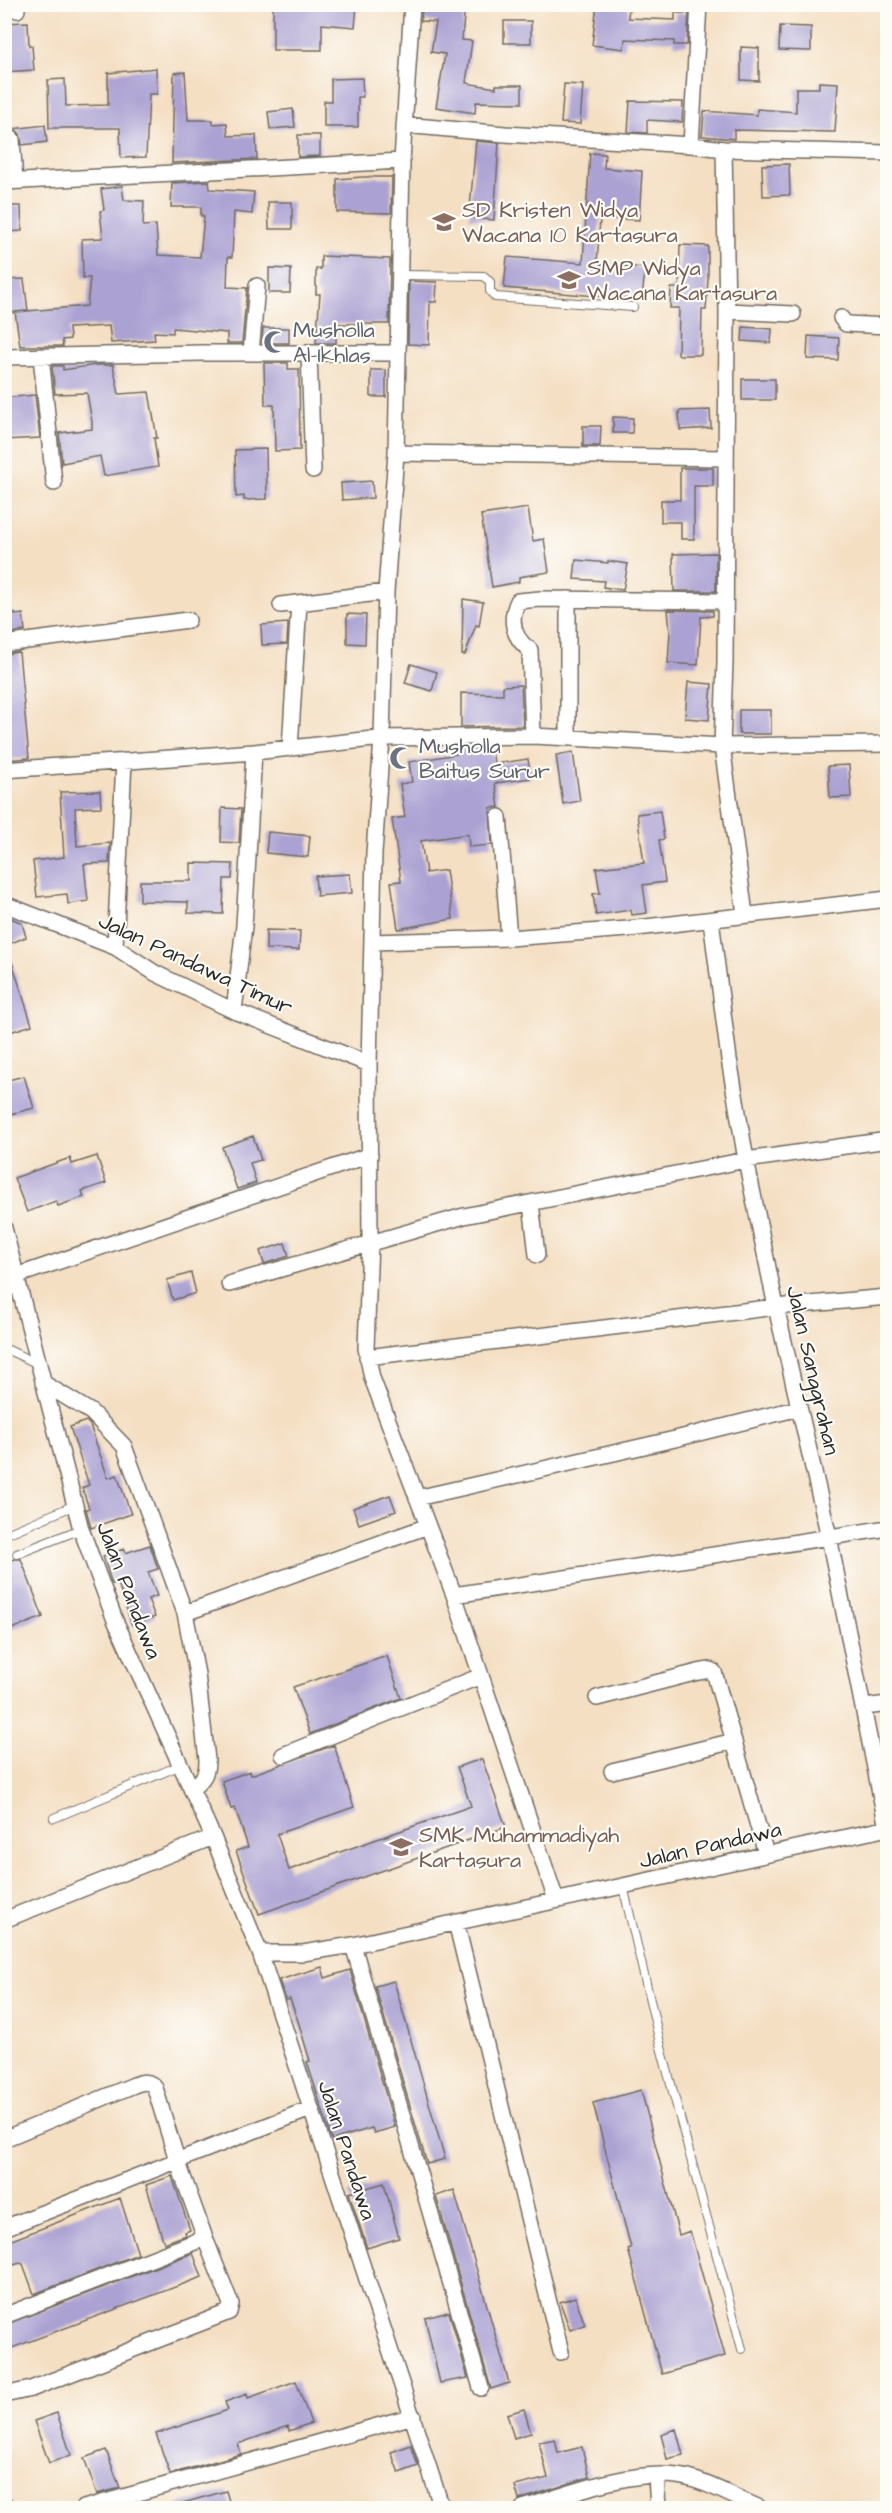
<svg xmlns="http://www.w3.org/2000/svg" width="892" height="2513" font-family="'Architects Daughter',sans-serif">
  <style>
    .building { fill: #aba2d3 }
    .lines { fill: none; stroke-linecap: round; stroke-linejoin: round }
    .lane-casing { stroke: #716a60; stroke-width: 10 }
    .street-casing { stroke: #716a60; stroke-width: 18 }
    .lane { stroke: #fff; stroke-width: 8 }
    .street { stroke: #fff; stroke-width: 15 }
    .labels { text-anchor: middle; stroke-width: 4.5; stroke-linejoin: round; paint-order: stroke }
    .education-label { font-size: 22px; fill: #785e54; stroke: #fdfcf7; text-anchor: start }
    .worship-label { font-size: 22px; fill: #5b616d; stroke: #fdfcf7; text-anchor: start }
    .street-label { font-size: 22px; fill: #2b2b2b; stroke: #fdfcf7 }
  </style>
  <rect width="100%" height="100%" fill="#fdfcf7"/>
  <filter id="ink" filterUnits="userSpaceOnUse"><feTurbulence type="fractalNoise" baseFrequency=".0167" numOctaves="2"/><feDisplacementMap in="SourceGraphic" scale="12" xChannelSelector="R" yChannelSelector="G"/><feConvolveMatrix kernelMatrix="1 2 1 2 8 2 1 2 1" color-interpolation-filters="sRGB"/></filter>
  <filter id="wash" filterUnits="userSpaceOnUse"><feTurbulence type="fractalNoise" baseFrequency=".008" numOctaves="4" result="noise"/><feDisplacementMap in="SourceGraphic" scale="24" xChannelSelector="R" yChannelSelector="G"/><feGaussianBlur stdDeviation="1.35" result="paint"/><feColorMatrix in="noise" values="0 0 0 0 0 0 0 0 0 0 0 0 0 0 0 0 0 1.4 0 .05"/><feComposite in="paint" operator="in"/></filter>
  <g filter="url(#wash)">
    <rect width="100%" height="100%" fill="#f4dfc3"/>
    <g id="blocks">
      <path class="building" d="M 273,4 L 357,6 L 355,27 L 322,24 L 322,50 L 273,50 Z
        M 422,4 L 465,4 L 462,40 L 472,41 L 466,83 L 496,88 L 496,85 L 522,85 L 522,103 L 476,102 L 475,113 L 436,107 L 445,54 L 431,52 L 436,22 L 421,21 Z
        M 597,4 L 629,7 L 628,18 L 675,20 L 675,13 L 689,13 L 687,45 L 674,45 L 674,41 L 625,39 L 624,49 L 592,45 Z
        M 504,21 L 531,21 L 531,43 L 504,43 Z
        M 28,22 L 29,46 L 32,46 L 34,70 L 4,72 L 4,23 Z
        M 780,26 L 811,27 L 811,51 L 779,50 Z
        M 741,47 L 759,48 L 759,81 L 741,80 Z
        M 156,68 L 157,94 L 149,94 L 146,157 L 121,158 L 120,128 L 49,128 L 48,80 L 65,79 L 66,106 L 108,105 L 108,73 Z
        M 185,72 L 188,120 L 213,120 L 213,124 L 227,123 L 228,136 L 256,135 L 257,159 L 172,163 L 174,73 Z
        M 362,78 L 363,97 L 358,97 L 358,127 L 324,127 L 324,101 L 331,101 L 331,79 Z
        M 819,82 L 838,83 L 835,132 L 734,130 L 734,139 L 702,136 L 704,111 L 757,115 L 757,109 L 796,112 L 796,88 L 819,88 Z
        M 564,84 L 583,85 L 580,124 L 561,123 Z
        M 630,101 L 683,102 L 682,122 L 647,120 L 647,133 L 628,132 Z
        M 293,109 L 295,127 L 270,129 L 268,112 Z
        M 45,125 L 47,142 L 22,145 L 20,134 L 17,131 L 11,129 L 4,133 L 4,130 Z
        M 298,135 L 320,135 L 320,156 L 298,157 Z
        M 476,141 L 499,143 L 494,220 L 469,218 Z
        M 590,153 L 605,154 L 604,168 L 642,171 L 639,220 L 600,218 L 597,264 L 645,268 L 642,300 L 504,288 L 507,257 L 583,263 Z
        M 789,164 L 790,195 L 763,196 L 762,165 Z
        M 363,177 L 392,177 L 391,213 L 337,212 L 337,179 Z
        M 209,181 L 210,189 L 254,192 L 252,214 L 234,212 L 232,257 L 228,257 L 227,287 L 247,288 L 242,343 L 227,343 L 227,333 L 173,328 L 173,333 L 154,332 L 155,340 L 111,343 L 109,326 L 69,328 L 70,339 L 62,340 L 63,346 L 20,346 L 15,312 L 87,306 L 90,278 L 83,278 L 82,239 L 103,238 L 100,211 L 104,210 L 101,189 L 122,186 L 124,200 L 144,201 L 143,226 L 156,225 L 158,255 L 200,257 L 204,216 L 201,216 L 201,207 L 171,207 L 172,183 Z
        M 268,202 L 292,202 L 292,229 L 269,229 Z
        M 4,206 L 21,206 L 22,231 L 5,232 Z
        M 680,245 L 708,246 L 708,279 L 706,310 L 702,310 L 701,355 L 678,355 L 679,308 L 670,308 L 671,288 L 679,288 Z
        M 321,256 L 390,259 L 389,324 L 336,324 L 336,343 L 316,343 L 320,294 L 316,294 L 316,269 L 321,269 Z
        M 269,268 L 291,269 L 290,293 L 269,293 Z
        M 24,279 L 28,311 L 4,313 L 4,280 Z
        M 409,281 L 437,282 L 436,302 L 430,302 L 429,345 L 408,344 Z
        M 743,327 L 772,329 L 771,343 L 742,341 Z
        M 263,328 L 289,328 L 289,343 L 262,343 Z
        M 808,336 L 839,338 L 838,360 L 807,359 Z
        M 264,363 L 288,363 L 288,369 L 299,369 L 300,450 L 275,451 L 274,405 L 265,405 Z
        M 96,365 L 113,365 L 119,394 L 149,392 L 157,438 L 154,438 L 158,467 L 104,476 L 100,456 L 62,463 L 59,433 L 92,429 L 92,422 L 87,393 L 55,394 L 52,366 L 63,366 L 63,370 Z
        M 371,370 L 386,370 L 386,397 L 371,397 Z
        M 742,379 L 775,379 L 775,400 L 742,400 Z
        M 35,395 L 40,438 L 4,440 L 4,398 Z
        M 710,410 L 711,428 L 680,430 L 679,411 Z
        M 613,417 L 633,418 L 632,433 L 613,433 Z
        M 583,426 L 601,426 L 600,446 L 583,446 Z
        M 266,449 L 267,499 L 244,500 L 244,496 L 236,497 L 235,450 Z
        M 680,468 L 713,468 L 713,486 L 694,486 L 694,539 L 681,539 L 681,522 L 661,522 L 661,500 L 680,500 Z
        M 372,481 L 373,498 L 342,500 L 341,483 Z
        M 528,508 L 533,541 L 544,539 L 549,572 L 519,577 L 519,582 L 492,587 L 481,515 Z
        M 716,553 L 716,591 L 674,591 L 673,554 Z
        M 576,560 L 608,563 L 608,561 L 628,564 L 623,590 L 603,587 L 604,581 L 574,579 Z
        M 463,599 L 483,602 L 479,626 L 476,625 L 465,655 L 462,655 Z
        M 668,610 L 713,611 L 713,616 L 701,617 L 698,665 L 668,663 L 670,632 Z
        M 15,613 L 15,615 L 23,614 L 25,631 L 4,634 L 4,614 Z
        M 347,614 L 366,615 L 365,644 L 347,643 Z
        M 288,623 L 287,644 L 262,645 L 261,625 Z
        M 19,652 L 29,758 L 4,760 L 4,654 Z
        M 411,664 L 437,672 L 432,691 L 405,683 Z
        M 688,682 L 712,684 L 709,720 L 685,718 Z
        M 521,685 L 523,726 L 461,727 L 461,693 L 503,694 L 503,686 Z
        M 739,710 L 771,710 L 771,734 L 739,734 Z
        M 492,746 L 494,764 L 528,759 L 531,778 L 495,783 L 499,807 L 490,808 L 492,845 L 469,847 L 468,834 L 421,841 L 426,873 L 446,870 L 453,919 L 398,929 L 391,882 L 401,881 L 392,819 L 405,817 L 400,784 L 412,782 L 409,762 L 457,754 L 460,747 Z
        M 573,752 L 580,801 L 563,804 L 556,755 Z
        M 849,765 L 851,797 L 830,798 L 828,766 Z
        M 100,791 L 101,807 L 75,808 L 77,846 L 110,843 L 109,863 L 84,864 L 88,901 L 68,904 L 67,894 L 37,897 L 33,861 L 64,857 L 60,792 Z
        M 222,808 L 241,809 L 239,843 L 221,842 Z
        M 660,811 L 664,839 L 659,840 L 665,882 L 643,885 L 647,913 L 632,915 L 631,910 L 596,915 L 593,894 L 600,893 L 596,868 L 644,863 L 637,814 Z
        M 268,832 L 310,836 L 308,857 L 266,853 Z
        M 191,863 L 233,864 L 232,879 L 224,879 L 223,914 L 188,913 L 188,902 L 140,901 L 140,881 L 191,881 Z
        M 350,874 L 352,893 L 317,896 L 315,876 Z
        M 4,915 L 22,923 L 26,937 L 4,946 Z
        M 266,930 L 300,931 L 299,950 L 266,949 Z
        M 8,950 L 32,1025 L 4,1034 L 4,951 Z
        M 24,1076 L 34,1108 L 4,1116 L 4,1081 Z
        M 253,1136 L 261,1160 L 250,1163 L 256,1183 L 237,1189 L 222,1147 Z
        M 97,1156 L 106,1183 L 82,1191 L 84,1197 L 58,1206 L 56,1201 L 27,1212 L 14,1178 L 70,1158 L 72,1164 Z
        M 285,1243 L 289,1256 L 264,1264 L 260,1251 Z
        M 191,1273 L 196,1293 L 173,1300 L 167,1280 Z
        M 86,1421 L 90,1425 L 108,1478 L 117,1475 L 131,1514 L 91,1528 L 86,1509 L 89,1508 L 82,1488 L 89,1485 L 70,1427 Z
        M 390,1495 L 396,1511 L 359,1524 L 353,1508 Z
        M 150,1545 L 158,1569 L 148,1572 L 157,1596 L 148,1599 L 155,1617 L 132,1625 L 118,1583 L 112,1584 L 103,1556 L 124,1549 L 125,1553 Z
        M 14,1559 L 21,1559 L 43,1617 L 4,1632 L 4,1563 Z
        M 387,1656 L 401,1698 L 310,1734 L 293,1687 Z
        M 334,1745 L 354,1807 L 277,1834 L 289,1870 L 471,1806 L 457,1767 L 482,1759 L 506,1827 L 259,1914 L 236,1851 L 248,1847 L 235,1808 L 231,1809 L 222,1781 L 250,1771 L 251,1775 Z
        M 322,1967 L 325,1978 L 350,1970 L 395,2127 L 374,2133 L 372,2128 L 332,2140 L 307,2062 L 310,2061 L 298,2021 L 290,1999 L 286,2000 L 279,1980 Z
        M 394,1981 L 445,2159 L 427,2164 L 375,1986 Z
        M 641,2090 L 679,2235 L 690,2231 L 725,2356 L 662,2374 L 628,2249 L 631,2248 L 593,2103 Z
        M 172,2176 L 190,2230 L 185,2232 L 186,2235 L 164,2243 L 146,2185 Z
        M 384,2183 L 399,2238 L 367,2248 L 349,2193 Z
        M 454,2190 L 509,2383 L 491,2389 L 436,2196 Z
        M 120,2198 L 138,2254 L 34,2294 L 23,2264 L 20,2263 L 4,2268 L 4,2243 Z
        M 193,2253 L 202,2277 L 4,2351 L 4,2325 Z
        M 575,2297 L 585,2325 L 570,2330 L 560,2302 Z
        M 449,2312 L 468,2378 L 440,2383 L 425,2318 Z
        M 296,2381 L 311,2423 L 289,2431 L 288,2426 L 238,2444 L 241,2454 L 170,2474 L 156,2434 L 228,2410 L 225,2402 L 247,2394 L 248,2398 Z
        M 524,2409 L 531,2433 L 514,2438 L 507,2414 Z
        M 57,2413 L 71,2455 L 49,2463 L 34,2421 Z
        M 676,2429 L 683,2455 L 667,2459 L 661,2434 Z
        M 555,2439 L 558,2453 L 582,2447 L 589,2477 L 519,2500 L 515,2486 L 548,2478 L 539,2442 Z
        M 411,2445 L 418,2466 L 399,2473 L 391,2452 Z
        M 106,2450 L 120,2488 L 97,2494 L 84,2458 Z
        M 226,2491 L 231,2508 L 180,2508 L 179,2504 Z"/>
    </g>
  </g>
  <g filter="url(#ink)">
    <use href="#blocks" fill-opacity="0" stroke="#716a60" stroke-width="1.5"/>
    <g class="lines">
      <g class="lane-casing">
        <path id="lane" d="M 399,275 L 484,276 L 490,282 L 490,291 L 495,297 L 633,307
          M 4,1348 L 38,1364
          M 4,1535 L 75,1505
          M 17,1554 L 81,1529
          M 54,1818 L 181,1765
          M 623,1886 L 661,2047 L 742,2349"/>
      </g>
      <g class="street-casing">
        <path id="street" d="M 17,4 L 17,10
          M 412,4 L 402,161 L 396,453 L 386,592 L 382,738 L 374,854 L 369,1064 L 370,1241 L 366,1348 L 372,1378 L 454,1595 L 556,1900
          M 699,4 L 691,145 L 724,149 L 727,311 L 725,662 L 722,746 L 745,914
          M 404,125 L 505,134 L 691,145
          M 12,139 L 15,181
          M 724,149 L 888,153
          M 4,182 L 402,161
          M 727,311 L 793,314
          M 841,318 L 846,324 L 888,326
          M 251,353 L 257,286
          M 309,353 L 313,470
          M 41,356 L 54,483
          M 4,357 L 203,353 L 397,353
          M 396,453 L 725,458
          M 568,599 L 568,738
          M 281,605 L 386,592
          M 4,644 L 188,620
          M 533,736 L 530,650 C 513,638 509,620 518,601 L 540,599 L 725,601
          M 290,748 L 299,603
          M 4,770 L 254,752
          M 499,817 L 509,938
          M 4,904 L 115,947 L 155,973 L 234,1011 L 369,1064
          M 711,920 L 729,1059 L 746,1160 L 776,1307 L 829,1537 L 887,1828
          M 372,942 L 509,938 L 628,929 L 888,899
          M 115,947 L 124,761
          M 234,1011 L 244,926 L 254,752 L 382,738 L 533,736 L 722,746 L 888,744
          M 531,1203 L 537,1255
          M 4,1228 L 81,1529 L 115,1620 L 213,1837 L 260,1953 L 442,2508
          M 16,1276 L 370,1155
          M 229,1284 L 464,1216 L 746,1160 L 888,1140
          M 367,1357 L 776,1307 L 888,1297
          M 43,1383 L 91,1412 L 124,1446 L 185,1613
          M 417,1498 L 675,1439 L 799,1408
          M 454,1595 L 888,1528
          M 597,1698 L 698,1672 L 710,1670 L 714,1672 L 766,1854
          M 865,1707 L 888,1704
          M 283,1755 L 481,1676
          M 612,1771 L 734,1741
          M 192,1789 C 203,1779 207,1775 207,1760 L 197,1674 L 185,1613 L 428,1526
          M 4,1920 L 213,1837
          M 456,1922 L 561,2352
          M 353,1945 L 481,2388
          M 260,1953 L 303,1953 L 353,1945 L 888,1828
          M 4,2139 L 134,2085 C 142,2082 150,2080 155,2088 L 177,2160 L 205,2238 L 4,2316
          M 4,2228 L 310,2109
          M 4,2395 L 31,2389 L 229,2312 L 231,2304 L 205,2238
          M 656,2476 L 658,2508
          M 4,2503 L 6,2508
          M 84,2508 L 413,2416
          M 523,2508 C 569,2494 629,2470 677,2476 C 703,2479 735,2498 760,2508"/>
      </g>
      <use href="#lane" class="lane"/>
      <use href="#street" class="street"/>
    </g>
  </g>
  <defs>
    <g id="school-bare" transform="scale(1.8)"><path d="M0-5L7-2L0 1L-7-2ZM-4 1L0 2.5L4 1V4Q0 6-4 4Z" fill="#8d6e63" stroke="#fdfcf7" stroke-width="2.5" paint-order="stroke"/></g>
    <g id="mosque-bare" transform="scale(1.8)"><path d="M3.5-4.9A6 6 0 1 0 3.5 4.9A5 5 0 1 1 3.5-4.9Z" fill="#6b7280" stroke="#fdfcf7" stroke-width="2.5" paint-order="stroke"/></g>
  </defs>
  <g fill-rule="evenodd">
    <use href="#school-bare" x="444" y="222"/>
    <use href="#school-bare" x="569" y="280"/>
    <use href="#mosque-bare" x="275" y="342"/>
    <use href="#mosque-bare" x="401" y="758"/>
    <use href="#school-bare" x="401" y="1847"/>
  </g>
  <g class="labels">
    <g class="education-label">
      <text x="462" y="217">SD Kristen Widya<tspan x="462" dy="25">Wacana 10 Kartasura</tspan></text>
      <text x="587" y="275">SMP Widya<tspan x="587" dy="25">Wacana Kartasura</tspan></text>
      <text x="419" y="1842">SMK Muhammadiyah<tspan x="419" dy="25">Kartasura</tspan></text>
    </g>
    <g class="worship-label">
      <text x="293" y="337">Musholla<tspan x="293" dy="25">Al-Ikhlas</tspan></text>
      <text x="419" y="753">Musholla<tspan x="419" dy="25">Baitus Surur</tspan></text>
    </g>
    <g class="street-label">
      <text transform="translate(196 963) rotate(25)" y="8">Jalan Pandawa Timur</text>
      <text transform="translate(814 1370) rotate(77)" y="8">Jalan Sanggrahan</text>
      <text transform="translate(130 1590) rotate(69)" y="8">Jalan Pandawa</text>
      <text transform="translate(710 1844) rotate(-13)" y="8">Jalan Pandawa</text>
      <text transform="translate(348 2150) rotate(72)" y="8">Jalan Pandawa</text>
    </g>
  </g>
  <rect width="892" height="2513" fill="none" stroke="#fdfcf7" stroke-width="24"/>
</svg>
